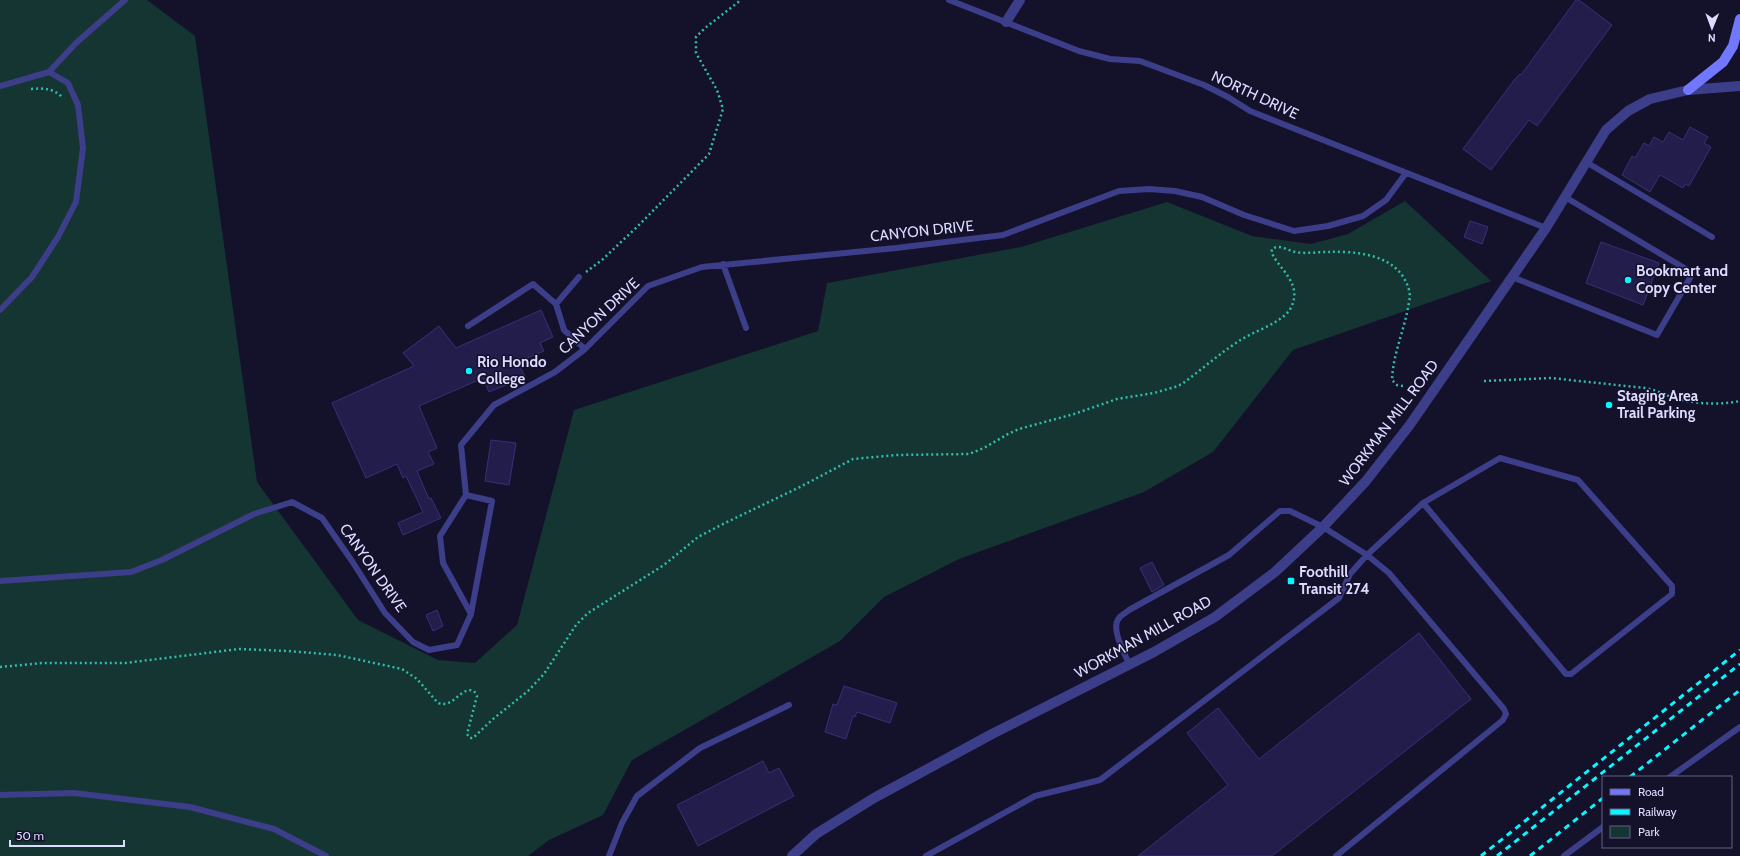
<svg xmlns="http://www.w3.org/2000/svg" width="1740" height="856" font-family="Cabin,sans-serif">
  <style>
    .green { fill: #143531 }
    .building { fill: #231d4c; stroke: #392f78 }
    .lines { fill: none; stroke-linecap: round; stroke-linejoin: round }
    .path { stroke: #31bdab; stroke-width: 2.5; stroke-dasharray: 2 3; stroke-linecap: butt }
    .service { stroke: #3c3e89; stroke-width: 6 }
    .minor { stroke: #3c3e89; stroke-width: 10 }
    .tertiary { stroke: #3c3e89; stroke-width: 10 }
    .secondary { stroke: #7277ff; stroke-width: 10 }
    .rail { stroke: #07f6ff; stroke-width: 3; stroke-dasharray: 6 5; stroke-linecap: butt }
    .poi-dot { fill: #07f6ff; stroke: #14112b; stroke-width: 1.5 }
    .labels { text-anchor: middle; stroke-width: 3; stroke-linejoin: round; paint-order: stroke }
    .street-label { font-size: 15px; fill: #dcdaff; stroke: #14112b }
    .poi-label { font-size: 15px; font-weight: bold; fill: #dcdaff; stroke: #14112b; text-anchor: start }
  </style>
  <rect width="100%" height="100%" fill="#14112b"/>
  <path class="green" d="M 0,0 L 147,0 L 195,36 L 257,482 L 358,620 L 438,660 L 475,663 L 517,625 L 574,410 L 818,331 L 827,283 L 1021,247 L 1167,202 L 1252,236 L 1311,244 L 1348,234 L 1405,201 L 1491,281 L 1293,350 L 1213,452 L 1144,492 L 959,559 L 884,597 L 840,641 L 632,760 L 603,815 L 549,840 L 528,856 L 0,856 Z"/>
  <path class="building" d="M 1576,0 L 1579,0 L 1612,25 L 1537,126 L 1529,120 L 1491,170 L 1463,149 L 1515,79 L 1520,74 L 1521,75 Z
    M 1690,127 L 1708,137 L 1704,143 L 1711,147 L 1689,186 L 1685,184 L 1683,188 L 1660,175 L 1650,192 L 1622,175 L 1632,156 L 1635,158 L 1644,143 L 1649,146 L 1654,137 L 1663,142 L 1669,132 L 1683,140 Z
    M 1470,221 L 1488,227 L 1482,244 L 1464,237 Z
    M 1601,242 L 1659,263 L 1643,305 L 1586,283 Z
    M 541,310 L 553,337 L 540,343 L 544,351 L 518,362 L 525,377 L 489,392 L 483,378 L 419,406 L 437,448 L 428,452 L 434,464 L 417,471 L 429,499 L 431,498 L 441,518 L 403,535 L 398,523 L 423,512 L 406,476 L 403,478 L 397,464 L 366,478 L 332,403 L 414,366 L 403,353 L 439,326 L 456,348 Z
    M 491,440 L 516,443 L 509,485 L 485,481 Z
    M 1152,562 L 1164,585 L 1152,592 L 1140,568 Z
    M 437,610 L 443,626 L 433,631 L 426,615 Z
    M 1419,633 L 1471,699 L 1272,856 L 1138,856 L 1228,785 L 1187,733 L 1218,708 L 1259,759 Z
    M 844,686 L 897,703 L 890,723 L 857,712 L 855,717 L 853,716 L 846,739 L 825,732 L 833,704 L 837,705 Z
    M 763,761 L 769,773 L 779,768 L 794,796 L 698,846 L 677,805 Z"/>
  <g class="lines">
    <path class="path" d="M 31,89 C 43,88 53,88 62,97
      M 586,272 L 602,260 L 638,226 L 709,154 L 723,109 L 717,90 L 696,53 L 696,37 L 705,28 L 741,0
      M 1484,381 L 1551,378 L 1645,388 C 1658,390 1668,397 1681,400 C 1700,404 1721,405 1740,401
      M 0,667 L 43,663 L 125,663 L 239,649 L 288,651 L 337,655 L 402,669 L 417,679 L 438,703 C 454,709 460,686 474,691 L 477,696 L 467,734 L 470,738 L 473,738 L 493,719 L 528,691 L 544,674 L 576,625 L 588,613 L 664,565 L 698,537 L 725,523 L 800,487 L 853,459 L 897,455 L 969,454 L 984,448 L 1008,434 L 1019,429 L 1074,414 L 1117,399 L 1154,393 L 1175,387 L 1182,384 C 1201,370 1219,354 1239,341 C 1254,331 1277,325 1289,311 C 1293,305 1295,298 1294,291 C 1292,274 1269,258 1272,249 C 1279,244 1287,250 1295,252 C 1306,254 1317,252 1328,252 C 1355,251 1393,254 1406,282 C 1409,288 1411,295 1409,302 C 1405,329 1393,353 1392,380 L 1397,385 L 1403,386"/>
    <path class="service" d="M 949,0 L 1079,51 L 1110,59 L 1140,61 L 1204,85 L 1228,97 L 1250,111 L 1546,228
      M 0,86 L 49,72 L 76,43 L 125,0
      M 1586,162 L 1712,237
      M 723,264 L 746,328
      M 579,277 L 556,304 L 564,330 L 585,349
      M 1512,277 L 1657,335 L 1691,276 L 1686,269 L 1565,197
      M 0,310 L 32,277 L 58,237 L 76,202 L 83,148 L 78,105 L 68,83 L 49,72
      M 468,326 L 533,284 L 556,304
      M 0,581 L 131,572 L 162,560 L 254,514 L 292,502 L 322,518 L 352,561 L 385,613 L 413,642 L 429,650 L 457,645 L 471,614 L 492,501 L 466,495
      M 471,614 L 443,563 L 440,536 L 466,495 L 461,445 L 494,405 L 555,372 L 585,349 L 648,286 L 702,267 L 896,248 L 1003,235 L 1119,191 L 1149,189 L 1175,191 L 1202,197 L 1244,215 L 1294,231 L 1328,226 L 1363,216 L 1386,200 L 1406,173
      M 1129,664 C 1125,654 1110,628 1119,618 C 1121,615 1126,613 1129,610 L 1229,555 L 1280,511 L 1290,511 L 1323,527 L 1367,555 L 1389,573 L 1504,709 L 1506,714 L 1503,720 L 1336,856
      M 1670,777 L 1740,727
      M 0,795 L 74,793 L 190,807 L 274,829 L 326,856
      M 609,856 L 622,823 L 637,796 L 700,748 L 789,705
      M 926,856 L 1035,796 L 1100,780 L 1339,598 L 1350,574 L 1367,555 L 1423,503 L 1500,458 L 1578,480 L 1672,586 L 1672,594 L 1571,674 L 1566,674 L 1423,503
      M 1564,856 L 1603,827"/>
    <path class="minor" d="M 1006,22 L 1020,0"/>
    <path class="tertiary" d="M 792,856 L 816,834 L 874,798 L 992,734 L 1154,652 L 1215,617 L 1275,572 L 1323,527 L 1366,481 L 1409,426 L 1546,228 L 1606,130 L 1628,111 L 1650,99 L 1688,90 L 1740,86"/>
    <path class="secondary" d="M 1688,90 L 1723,62 L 1733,46 L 1740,19"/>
    <path class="rail" d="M 1630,777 L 1740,690
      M 1481,856 L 1740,650
      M 1497,856 L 1740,664
      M 1530,856 L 1603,798"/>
  </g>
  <g class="poi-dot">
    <circle cx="1628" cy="280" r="4"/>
    <circle cx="469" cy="371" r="4"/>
    <circle cx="1609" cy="405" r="4"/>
    <rect x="1287" y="577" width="8" height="8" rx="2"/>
  </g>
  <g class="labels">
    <g class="street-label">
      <text transform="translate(1255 95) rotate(25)" y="5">NORTH DRIVE</text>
      <text transform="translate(922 231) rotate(-6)" y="5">CANYON DRIVE</text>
      <text transform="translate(599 316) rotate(-43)" y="5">CANYON DRIVE</text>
      <text transform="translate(1389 423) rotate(-53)" y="5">WORKMAN MILL ROAD</text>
      <text transform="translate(373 568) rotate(55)" y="5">CANYON DRIVE</text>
      <text transform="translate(1143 637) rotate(-29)" y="5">WORKMAN MILL ROAD</text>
    </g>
    <g class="poi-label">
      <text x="1636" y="276">Bookmart and<tspan x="1636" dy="17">Copy Center</tspan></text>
      <text x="477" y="367">Rio Hondo<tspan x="477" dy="17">College</tspan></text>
      <text x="1617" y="401">Staging Area<tspan x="1617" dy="17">Trail Parking</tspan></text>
      <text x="1299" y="577">Foothill<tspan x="1299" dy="17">Transit 274</tspan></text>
    </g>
  </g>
  <rect x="1602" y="776" width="130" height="72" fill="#14112b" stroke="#646180"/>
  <rect x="1610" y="789" width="20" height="6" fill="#7277ff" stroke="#646180"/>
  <text x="1638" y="796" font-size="12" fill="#dcdaff">Road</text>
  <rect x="1610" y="809" width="20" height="6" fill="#07f6ff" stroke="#646180"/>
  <text x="1638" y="816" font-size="12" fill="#dcdaff">Railway</text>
  <rect x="1610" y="826" width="20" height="12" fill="#143531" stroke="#646180"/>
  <text x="1638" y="836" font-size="12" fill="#dcdaff">Park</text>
  <g transform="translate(1712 28) rotate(181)" stroke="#14112b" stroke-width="3" paint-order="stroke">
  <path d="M0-3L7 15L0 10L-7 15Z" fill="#dcdaff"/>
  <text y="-6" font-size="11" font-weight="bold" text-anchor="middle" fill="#dcdaff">N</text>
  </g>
  <path d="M10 840v6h114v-6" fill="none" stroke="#dcdaff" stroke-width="2"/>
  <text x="16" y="840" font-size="12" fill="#dcdaff" stroke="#14112b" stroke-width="3" paint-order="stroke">50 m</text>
</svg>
